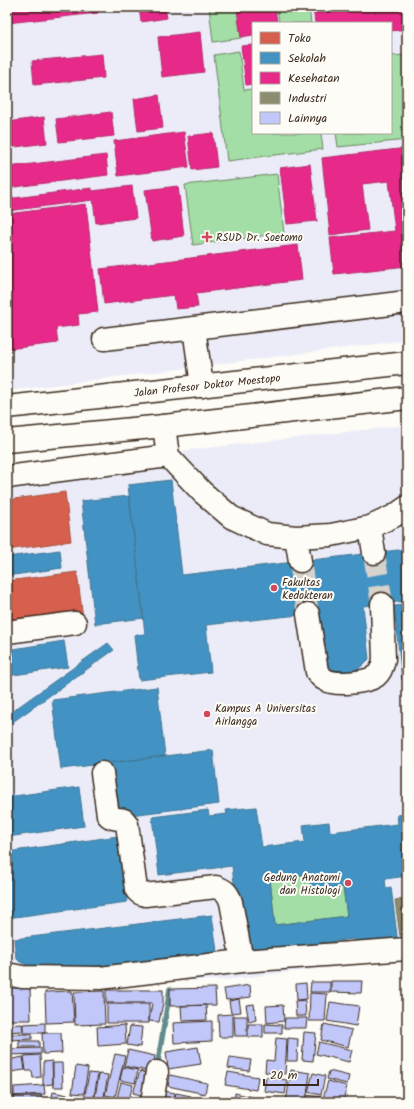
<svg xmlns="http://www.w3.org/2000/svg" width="414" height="1109" font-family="Kalam,sans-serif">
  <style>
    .built { fill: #ebecf8; fill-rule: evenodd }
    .green { fill: #a2dea5; stroke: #6e8462 }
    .shops { fill: #d6604d; stroke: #a8503f }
    .schools { fill: #4393c3; stroke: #417492; fill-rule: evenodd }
    .health { fill: #e7298a; stroke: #b3296a }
    .industry { fill: #8c8c6e; stroke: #746f56 }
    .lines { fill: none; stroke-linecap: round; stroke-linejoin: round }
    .stream { stroke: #638c8e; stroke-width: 5.5 }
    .building { fill: #c2c7f9; stroke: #3b2a1e }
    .minor-tunnel { stroke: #d6d2cc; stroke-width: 22; stroke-dasharray: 22 11; stroke-linecap: butt }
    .minor-casing { stroke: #3b2a1e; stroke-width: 25 }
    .major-casing { stroke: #3b2a1e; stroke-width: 25 }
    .minor { stroke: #fdfcf7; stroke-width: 22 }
    .major { stroke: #fdfcf7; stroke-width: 22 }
    .poi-dot { fill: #d1495b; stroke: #fdfcf7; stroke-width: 1.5 }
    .labels { text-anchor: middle; stroke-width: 4; stroke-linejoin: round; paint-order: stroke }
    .poi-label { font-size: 11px; fill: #3b2a1e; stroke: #fdfcf7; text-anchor: start }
    .street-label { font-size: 11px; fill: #3b2a1e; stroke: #fdfcf7 }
  </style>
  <rect width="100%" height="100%" fill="#fdfcf7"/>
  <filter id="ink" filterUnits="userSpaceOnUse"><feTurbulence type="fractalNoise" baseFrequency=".025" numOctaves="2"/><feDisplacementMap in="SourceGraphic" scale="8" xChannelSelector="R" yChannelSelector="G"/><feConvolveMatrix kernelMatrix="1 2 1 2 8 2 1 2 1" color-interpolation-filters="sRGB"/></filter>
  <g filter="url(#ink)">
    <path class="built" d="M 7,7 L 407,7 L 407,340 L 7,391 ZM 253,23 L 391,23 L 391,133 L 253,133 Z
      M 407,425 L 407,958 L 225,980 L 65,983 L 7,980 L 7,471 Z"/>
    <path class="green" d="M 209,7 L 240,7 L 237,8 L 241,38 L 213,42 Z
      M 277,7 L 309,7 L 311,23 L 279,23 Z
      M 239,51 L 244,90 L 253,89 L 253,133 L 321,133 L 323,149 L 227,161 L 214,55 Z
      M 407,55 L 407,140 L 338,147 L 336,133 L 391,133 L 391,56 Z
      M 277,174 L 284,233 L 193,245 L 185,185 Z
      M 309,874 L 311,891 L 343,887 L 347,916 L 275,925 L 270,879 Z"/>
    <path class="shops" d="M 65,492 L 71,541 L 7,550 L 7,500 Z
      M 77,572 L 83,618 L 7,628 L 7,581 Z"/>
    <path class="schools" d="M 171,480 L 182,575 L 407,549 L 407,601 L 363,606 L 369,659 L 364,664 L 358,669 L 351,672 L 343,672 L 336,671 L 329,668 L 323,664 L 308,614 L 206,625 L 211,672 L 139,680 L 134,635 L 145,634 L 128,485 Z
      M 129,496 L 144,618 L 95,624 L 81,501 Z
      M 60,550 L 62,568 L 7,576 L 7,557 Z
      M 407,605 L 407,679 L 402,680 L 394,606 Z
      M 64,641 L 68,667 L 7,676 L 7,650 Z
      M 108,643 L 114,650 L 7,726 L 7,715 Z
      M 157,687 L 165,756 L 61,769 L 52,700 Z
      M 213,750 L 219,804 L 114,817 L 108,763 Z
      M 79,787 L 84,826 L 7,837 L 7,797 Z
      M 256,807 L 262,847 L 305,842 L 303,825 L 329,822 L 330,832 L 398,824 L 397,815 L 407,814 L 407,876 L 385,879 L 386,888 L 391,887 L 398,944 L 355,949 L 353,939 L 269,949 L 243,958 L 232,866 L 159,875 L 152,817 L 208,810 L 209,816 L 227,814 L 226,810 ZM 309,874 L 311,891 L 343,887 L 347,916 L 275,925 L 270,879 Z
      M 118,836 L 127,902 L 7,918 L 7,852 Z
      M 212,915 L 218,959 L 44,971 L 44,966 L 32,967 L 20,962 L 16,958 L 14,939 Z"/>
    <path class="health" d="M 7,7 L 97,7 L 98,13 L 7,23 Z
      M 139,7 L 165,7 L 167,18 L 141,22 Z
      M 250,7 L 275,7 L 277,23 L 253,23 L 253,35 L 241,37 L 237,9 Z
      M 313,7 L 407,7 L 407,29 L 391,31 L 391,23 L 315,23 Z
      M 200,32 L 204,72 L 162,77 L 158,37 Z
      M 253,45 L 253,84 L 246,85 L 241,46 Z
      M 102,54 L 104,78 L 34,85 L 32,61 Z
      M 159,95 L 163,128 L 138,131 L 134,99 Z
      M 111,112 L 114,136 L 59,142 L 56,119 Z
      M 44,117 L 47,143 L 7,148 L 7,122 Z
      M 184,132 L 189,167 L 118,176 L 114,141 Z
      M 213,133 L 217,167 L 192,170 L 188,136 Z
      M 407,148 L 407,266 L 334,274 L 330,238 L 395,231 L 389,181 L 362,184 L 368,230 L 330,235 L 322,158 Z
      M 106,155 L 108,175 L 7,188 L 7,167 Z
      M 310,164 L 317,221 L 287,224 L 280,168 Z
      M 132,186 L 136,218 L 96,223 L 93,200 L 7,211 L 7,199 L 92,188 L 92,191 Z
      M 178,186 L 184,236 L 152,241 L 145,190 Z
      M 86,204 L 98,312 L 78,314 L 79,325 L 56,328 L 58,343 L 8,349 L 7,214 Z
      M 298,245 L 302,280 L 196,293 L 198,307 L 176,309 L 174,295 L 104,304 L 100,269 Z"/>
    <path class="industry" d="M 407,898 L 407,935 L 400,936 L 395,900 Z"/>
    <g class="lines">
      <path class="stream" d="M 157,1068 L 170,989"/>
    </g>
    <path class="building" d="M 331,981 L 362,981 L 361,993 L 331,992 Z
      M 311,982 L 330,982 L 330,992 L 310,992 Z
      M 306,983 L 307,999 L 297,1000 L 296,984 Z
      M 250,985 L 251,997 L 226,1000 L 224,989 Z
      M 9,988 L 30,988 L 31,1020 L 9,1020 Z
      M 215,988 L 216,1005 L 170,1006 L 170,989 Z
      M 106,990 L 163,990 L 163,1003 L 159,1022 L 149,1021 L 152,1003 L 106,1003 Z
      M 72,991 L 74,1022 L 46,1023 L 45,992 Z
      M 104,991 L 105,1024 L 75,1025 L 74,992 Z
      M 310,993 L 327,994 L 325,1021 L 309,1021 Z
      M 239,999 L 241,1012 L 231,1013 L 229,1001 Z
      M 305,1000 L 306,1016 L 296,1016 L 295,1001 Z
      M 330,1002 L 359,1006 L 356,1026 L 327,1021 Z
      M 107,1004 L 149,1004 L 149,1023 L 107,1023 Z
      M 254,1004 L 256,1020 L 249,1022 L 246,1005 Z
      M 206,1005 L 207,1020 L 182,1021 L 181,1006 Z
      M 283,1005 L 284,1021 L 267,1023 L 266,1006 Z
      M 233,1014 L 233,1037 L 219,1037 L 218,1015 Z
      M 234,1016 L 247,1016 L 247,1036 L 235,1036 Z
      M 285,1018 L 307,1018 L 306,1028 L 284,1028 Z
      M 212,1021 L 212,1041 L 174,1043 L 173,1023 Z
      M 45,1023 L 45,1033 L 23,1033 L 23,1024 Z
      M 22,1024 L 23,1031 L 7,1032 L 7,1025 Z
      M 248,1024 L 263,1024 L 263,1037 L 248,1037 Z
      M 265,1024 L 282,1025 L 282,1033 L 265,1033 Z
      M 324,1024 L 352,1030 L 348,1047 L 321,1040 Z
      M 125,1025 L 126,1044 L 98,1046 L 97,1027 Z
      M 130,1026 L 142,1027 L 140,1047 L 127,1045 Z
      M 304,1032 L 316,1033 L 313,1061 L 302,1060 Z
      M 42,1033 L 61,1033 L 62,1053 L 43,1054 Z
      M 7,1034 L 32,1034 L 32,1039 L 7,1040 Z
      M 276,1038 L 287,1039 L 285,1074 L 265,1072 L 266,1060 L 274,1061 Z
      M 288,1038 L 298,1039 L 297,1061 L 287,1061 Z
      M 19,1041 L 39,1041 L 39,1047 L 19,1047 Z
      M 319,1042 L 352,1050 L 349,1062 L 316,1054 Z
      M 198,1047 L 201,1064 L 168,1069 L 166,1052 Z
      M 41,1048 L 41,1054 L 7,1055 L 7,1049 Z
      M 128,1050 L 155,1056 L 152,1072 L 124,1066 Z
      M 115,1054 L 125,1056 L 115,1097 L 105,1095 Z
      M 40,1055 L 41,1077 L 33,1078 L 32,1071 L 26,1071 L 24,1056 Z
      M 23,1057 L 25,1070 L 10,1072 L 8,1060 Z
      M 230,1057 L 251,1060 L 249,1071 L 228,1068 Z
      M 52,1061 L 53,1084 L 43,1085 L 43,1062 Z
      M 53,1063 L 62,1063 L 63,1087 L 53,1087 Z
      M 76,1066 L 88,1068 L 84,1094 L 72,1093 Z
      M 123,1067 L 138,1070 L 135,1083 L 120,1080 Z
      M 291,1070 L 310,1073 L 306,1102 L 286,1102 Z
      M 140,1071 L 151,1075 L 145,1096 L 133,1093 Z
      M 329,1071 L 349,1076 L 347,1084 L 327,1079 Z
      M 228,1072 L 258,1077 L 256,1090 L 225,1085 Z
      M 89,1073 L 98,1074 L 93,1102 L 84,1100 Z
      M 313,1073 L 325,1076 L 321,1095 L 308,1092 Z
      M 99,1074 L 108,1075 L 103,1102 L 94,1102 Z
      M 170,1075 L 207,1083 L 205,1094 L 168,1086 Z
      M 266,1077 L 287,1080 L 285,1094 L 264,1091 Z
      M 328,1081 L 347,1086 L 343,1102 L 338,1102 L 323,1098 Z
      M 121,1082 L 133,1085 L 128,1102 L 116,1102 Z
      M 7,1084 L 12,1084 L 13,1094 L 7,1095 Z
      M 44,1085 L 45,1094 L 14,1096 L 14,1087 Z
      M 161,1090 L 175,1093 L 173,1102 L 159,1102 Z
      M 53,1092 L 83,1098 L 82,1102 L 51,1102 Z
      M 176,1093 L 191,1096 L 190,1102 L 174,1102 Z
      M 235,1093 L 256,1098 L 255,1102 L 234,1102 Z
      M 7,1095 L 14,1095 L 14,1102 L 7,1102 Z
      M 41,1095 L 42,1102 L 15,1102 L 14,1096 Z
      M 307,1095 L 321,1097 L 321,1102 L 306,1102 Z"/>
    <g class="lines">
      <path class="minor-tunnel" d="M 374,553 L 382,604
        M 300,561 L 308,614"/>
      <g class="minor-casing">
        <path id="minor" d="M 104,339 L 194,328
          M 202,386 L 194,328 L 407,302
          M 164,426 L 168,456 L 202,492 L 231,517 L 267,534 L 296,537 L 331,535 L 370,527 L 394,516 L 407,507
          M 7,477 L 168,456
          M 370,527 L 374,553
          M 296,537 L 300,561
          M 308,614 L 317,672 C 319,674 321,678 324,679 C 334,686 366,683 376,676 C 381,672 383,665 384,659 L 382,604
          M 7,632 L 75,623
          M 102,773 L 108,815 C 112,820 117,818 124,820 L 127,824 L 136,889 C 138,893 140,894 145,895 L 216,887 C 225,890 228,893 231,902 L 242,961
          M 7,974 L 22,977 L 100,978 L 242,961 L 407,949
          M 152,1102 L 157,1072"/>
      </g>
      <g class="major-casing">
        <path id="major" d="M 7,407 L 407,363
          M 7,441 L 164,426 L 407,398"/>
      </g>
      <use href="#minor" class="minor"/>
      <use href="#major" class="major"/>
    </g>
  </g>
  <g class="poi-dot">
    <path d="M205 231h4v4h4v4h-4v4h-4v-4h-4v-4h4z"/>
    <circle cx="274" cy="588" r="4"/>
    <circle cx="207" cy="714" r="4"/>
    <circle cx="348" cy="883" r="4"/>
  </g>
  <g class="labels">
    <g class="poi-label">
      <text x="216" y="241">RSUD Dr. Soetomo</text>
      <text x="282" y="586">Fakultas<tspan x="282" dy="13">Kedokteran</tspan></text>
      <text x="215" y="712">Kampus A Universitas<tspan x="215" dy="13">Airlangga</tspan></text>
      <text x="340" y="881" text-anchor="end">Gedung Anatomi<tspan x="340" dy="13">dan Histologi</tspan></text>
    </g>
    <g class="street-label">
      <text transform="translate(207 385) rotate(-6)" y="4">Jalan Profesor Doktor Moestopo</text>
    </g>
  </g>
  <rect width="414" height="1109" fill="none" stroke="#fdfcf7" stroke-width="24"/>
  <rect x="12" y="12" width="390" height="1085" fill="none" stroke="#3b2a1e" stroke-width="1.5" filter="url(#ink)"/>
  <rect x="252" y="22" width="140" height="112" fill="#fdfcf7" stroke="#afa8a0"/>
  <rect x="260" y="32" width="20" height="12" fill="#d6604d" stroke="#afa8a0"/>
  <text x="288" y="42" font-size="12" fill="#3b2a1e">Toko</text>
  <rect x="260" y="52" width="20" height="12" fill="#4393c3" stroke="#afa8a0"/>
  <text x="288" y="62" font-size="12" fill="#3b2a1e">Sekolah</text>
  <rect x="260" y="72" width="20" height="12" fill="#e7298a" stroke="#afa8a0"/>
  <text x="288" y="82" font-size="12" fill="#3b2a1e">Kesehatan</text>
  <rect x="260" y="92" width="20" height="12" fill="#8c8c6e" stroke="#afa8a0"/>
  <text x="288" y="102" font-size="12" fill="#3b2a1e">Industri</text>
  <rect x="260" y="112" width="20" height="12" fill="#c2c7f9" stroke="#afa8a0"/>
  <text x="288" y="122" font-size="12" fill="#3b2a1e">Lainnya</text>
  <path d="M264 1079v6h54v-6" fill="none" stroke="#3b2a1e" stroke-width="2"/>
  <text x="270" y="1079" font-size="12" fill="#3b2a1e" stroke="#fdfcf7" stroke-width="3" paint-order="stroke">20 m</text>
</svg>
